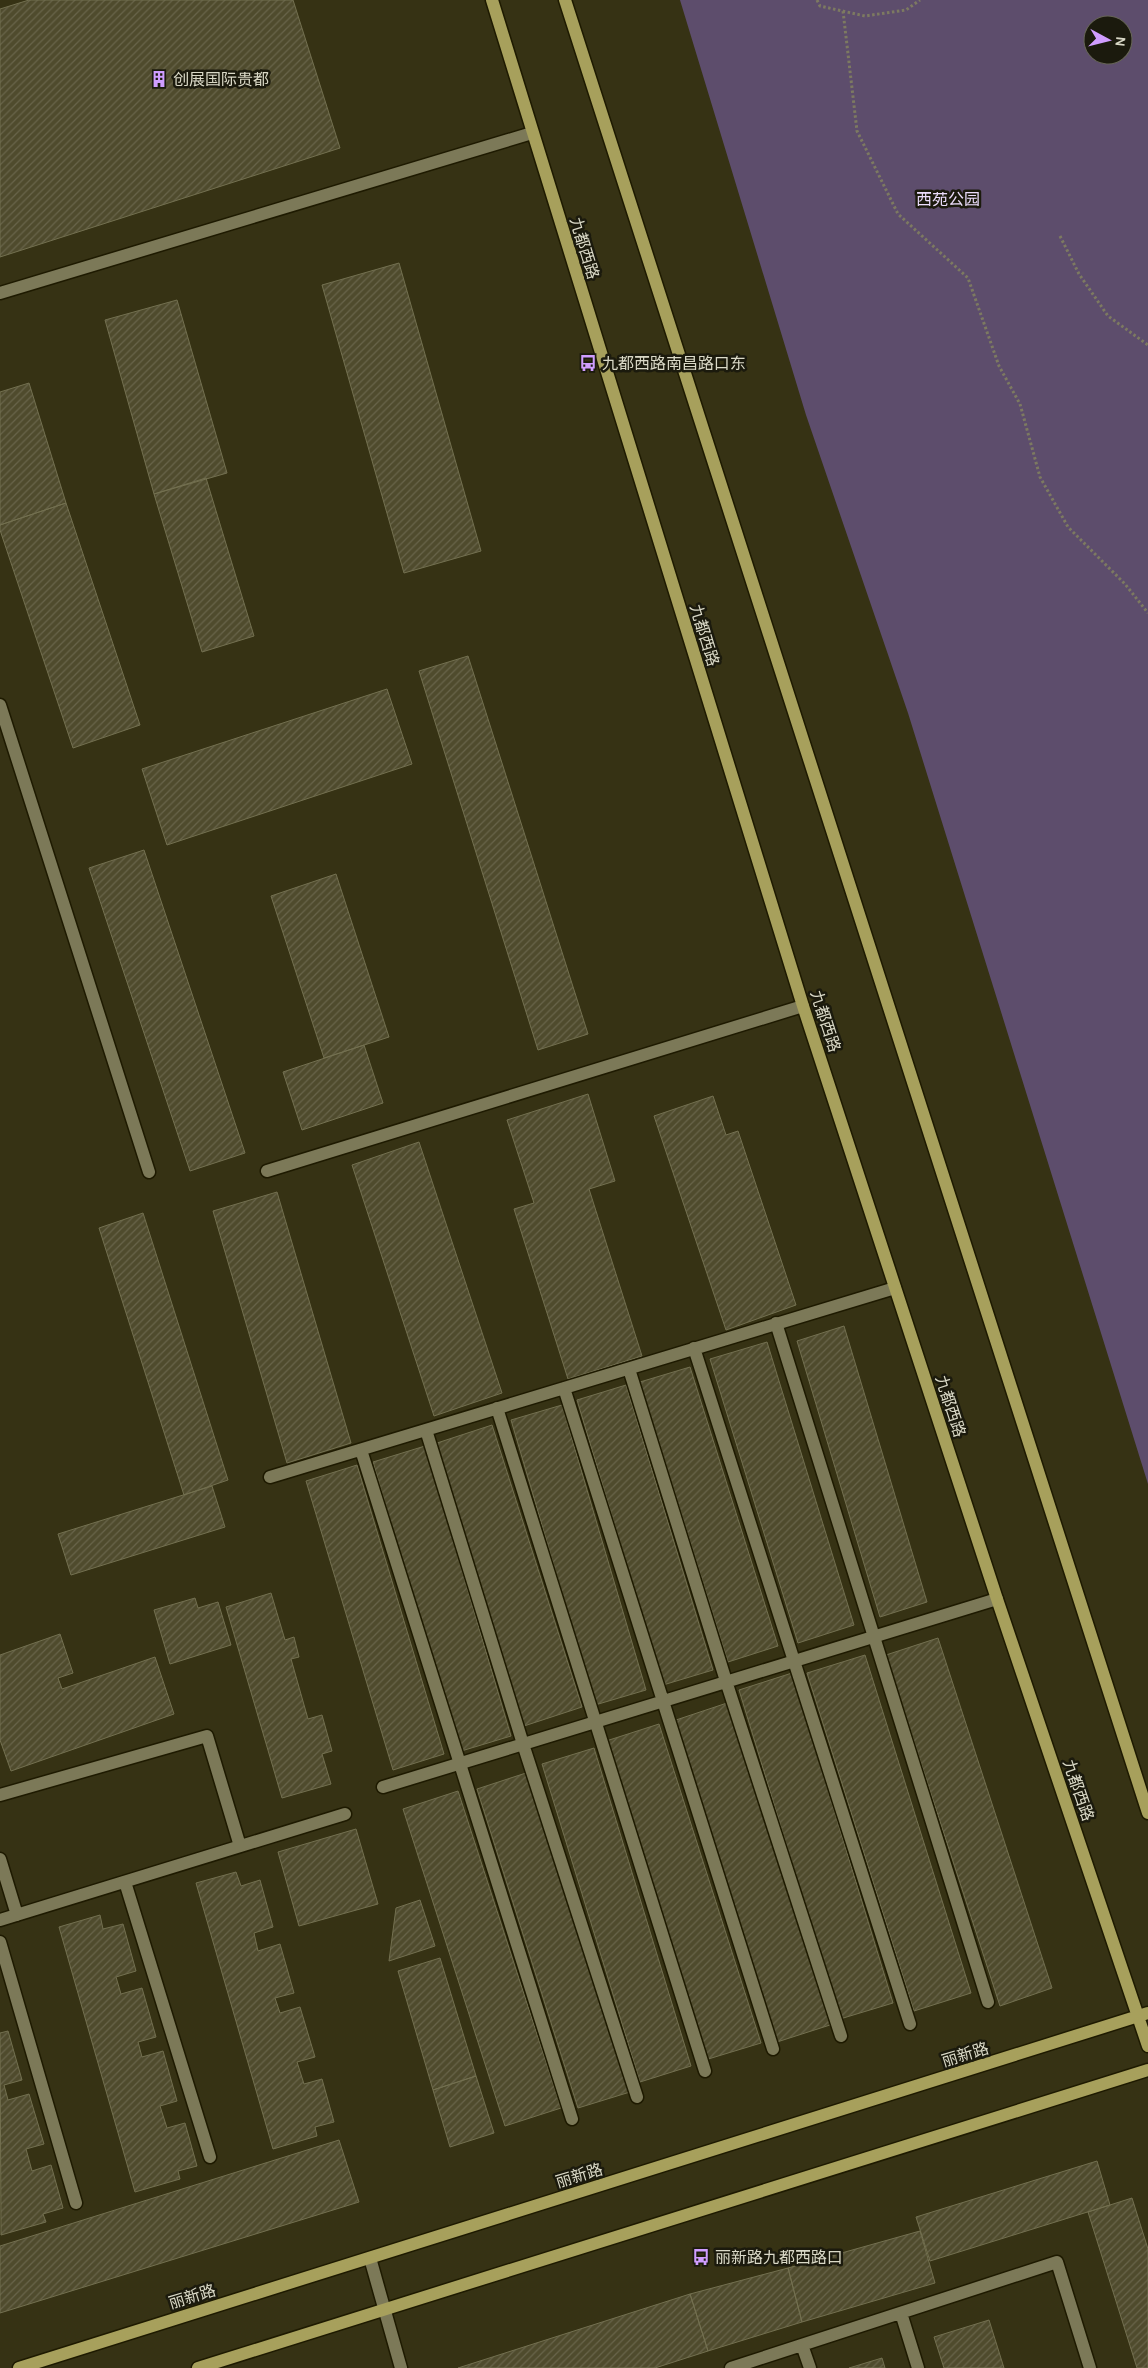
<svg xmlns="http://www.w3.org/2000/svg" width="1148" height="2368" font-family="Karla,'Noto Sans SC',sans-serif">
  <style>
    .park { fill: #5d4d6c; fill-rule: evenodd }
    .building { fill: url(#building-hatch); stroke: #737050 }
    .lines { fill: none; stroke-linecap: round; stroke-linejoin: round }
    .minor-casing { stroke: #1e1a00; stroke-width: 15 }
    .major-casing { stroke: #1e1a00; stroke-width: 15 }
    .path { stroke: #7d7a61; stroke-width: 3; stroke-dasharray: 2.5 2.5; stroke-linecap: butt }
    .minor { stroke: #7c7958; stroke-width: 12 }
    .major { stroke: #a7a05c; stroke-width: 12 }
    .labels { text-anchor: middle; stroke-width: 5; stroke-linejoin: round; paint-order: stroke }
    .poi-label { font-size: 16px; fill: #dad9c7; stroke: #1b1a0d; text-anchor: start }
    .park-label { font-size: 16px; fill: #ebdcfb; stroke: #1b1a0d }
    .street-label { font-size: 16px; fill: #dad9c7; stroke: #1b1a0d }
  </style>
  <defs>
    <pattern id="building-hatch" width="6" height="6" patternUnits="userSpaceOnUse" patternTransform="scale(1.25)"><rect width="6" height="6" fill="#4f4b2d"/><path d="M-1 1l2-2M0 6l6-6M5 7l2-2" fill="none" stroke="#68644a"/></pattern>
  </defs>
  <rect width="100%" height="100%" fill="#363214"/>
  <path class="park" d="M 680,0 L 1148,0 L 1148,1484 L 908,713 L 806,415 ZM 1093,25 L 1123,25 L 1123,55 L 1093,55 Z"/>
  <path class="building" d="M 29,0 L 293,0 L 340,148 L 0,257 L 0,9 Z
    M 399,263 L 481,551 L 404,573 L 322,285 Z
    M 177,300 L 227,473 L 154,494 L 105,320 Z
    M 29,383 L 66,503 L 0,525 L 0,392 Z
    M 206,478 L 254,636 L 202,652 L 154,494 Z
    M 66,503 L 140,725 L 73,748 L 0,530 L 0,525 Z
    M 468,656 L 588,1034 L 538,1050 L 419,671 Z
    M 387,689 L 412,764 L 167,845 L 142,769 Z
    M 144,850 L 245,1153 L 190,1171 L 89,868 Z
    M 336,874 L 389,1037 L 324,1058 L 271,896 Z
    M 364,1045 L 383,1103 L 302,1130 L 283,1072 Z
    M 588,1094 L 615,1181 L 589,1189 L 642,1356 L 568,1379 L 514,1209 L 534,1203 L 507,1120 Z
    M 713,1096 L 726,1135 L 738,1131 L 796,1305 L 726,1330 L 654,1116 Z
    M 419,1142 L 502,1393 L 434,1416 L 352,1165 Z
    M 277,1192 L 351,1443 L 287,1463 L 213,1211 Z
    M 143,1213 L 228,1480 L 184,1495 L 99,1228 Z
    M 844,1326 L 927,1602 L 880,1617 L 797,1341 Z
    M 767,1342 L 854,1625 L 798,1643 L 710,1359 Z
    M 690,1367 L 778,1646 L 728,1662 L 640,1382 Z
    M 626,1385 L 713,1670 L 663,1685 L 577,1400 Z
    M 562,1405 L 646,1690 L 595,1705 L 511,1420 Z
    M 492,1425 L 582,1707 L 524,1726 L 434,1444 Z
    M 425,1446 L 511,1736 L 458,1752 L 373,1462 Z
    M 357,1465 L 444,1754 L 393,1770 L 306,1481 Z
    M 212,1486 L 225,1527 L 71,1575 L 58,1534 Z
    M 271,1593 L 285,1640 L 294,1637 L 299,1657 L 291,1659 L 308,1719 L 322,1715 L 332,1751 L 322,1754 L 331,1784 L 282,1798 L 226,1607 Z
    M 195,1598 L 198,1608 L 218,1602 L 231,1645 L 170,1664 L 154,1610 Z
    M 60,1634 L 73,1673 L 58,1678 L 62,1689 L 155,1657 L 174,1714 L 11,1771 L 0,1740 L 0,1655 Z
    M 938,1638 L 1052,1988 L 1000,2006 L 886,1655 Z
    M 865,1655 L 971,1993 L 914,2011 L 807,1673 Z
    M 792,1673 L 893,2003 L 840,2019 L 739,1690 Z
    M 727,1703 L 830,2025 L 777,2042 L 673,1721 Z
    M 659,1724 L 761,2043 L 705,2060 L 603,1742 Z
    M 594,1748 L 691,2066 L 640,2082 L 542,1764 Z
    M 529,1772 L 630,2092 L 578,2108 L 477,1789 Z
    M 458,1791 L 561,2108 L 505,2126 L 403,1809 Z
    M 356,1829 L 378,1904 L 299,1926 L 278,1852 Z
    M 236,1872 L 241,1886 L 260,1880 L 273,1927 L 254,1933 L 258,1951 L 280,1944 L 294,1993 L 275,1998 L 280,2013 L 300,2007 L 315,2057 L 297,2062 L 304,2084 L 322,2079 L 334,2122 L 315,2127 L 317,2136 L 273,2149 L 196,1883 Z
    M 420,1900 L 435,1946 L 389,1961 L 396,1908 Z
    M 100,1915 L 103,1929 L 123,1924 L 136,1971 L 116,1977 L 121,1994 L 142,1988 L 156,2037 L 138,2042 L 142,2057 L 163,2051 L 177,2101 L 160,2106 L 167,2128 L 185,2123 L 197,2166 L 178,2171 L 180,2179 L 135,2192 L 59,1927 Z
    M 440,1958 L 476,2076 L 433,2090 L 398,1971 Z
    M 8,2031 L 22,2080 L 4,2085 L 8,2100 L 29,2094 L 44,2144 L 26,2149 L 32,2171 L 51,2165 L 63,2208 L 43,2214 L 46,2222 L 1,2235 L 0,2033 Z
    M 476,2076 L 494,2133 L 450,2147 L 433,2090 Z
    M 339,2140 L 359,2202 L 0,2313 L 0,2246 Z
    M 1097,2161 L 1110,2205 L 930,2261 L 916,2217 Z
    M 1132,2198 L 1148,2249 L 1148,2368 L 1137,2368 L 1088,2212 Z
    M 920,2231 L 935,2283 L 802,2322 L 788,2268 Z
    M 788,2268 L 802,2322 L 708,2351 L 690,2294 Z
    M 690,2294 L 708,2351 L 655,2368 L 458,2368 Z
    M 989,2320 L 1004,2368 L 944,2368 L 934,2337 Z
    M 882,2358 L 885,2368 L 849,2368 Z"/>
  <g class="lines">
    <g class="minor-casing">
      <path id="minor" d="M 0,293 L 532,133
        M 0,705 L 149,1172
        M 267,1171 L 803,1006
        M 776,1323 L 988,2002
        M 694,1348 L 910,2024
        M 629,1369 L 726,1681 L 841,2036
        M 564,1388 L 773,2049
        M 497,1408 L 705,2071
        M 426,1430 L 523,1744 L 637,2097
        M 361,1450 L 572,2119
        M 270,1477 L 895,1288
        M 383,1787 L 997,1599
        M 0,1795 L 207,1736 L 240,1846
        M 0,1859 L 17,1915
        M 125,1882 L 210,2157
        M 0,1920 L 345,1814
        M 0,1942 L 76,2203
        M 370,2258 L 401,2368
        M 901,2313 L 918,2368
        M 802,2345 L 810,2368
        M 731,2368 L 1057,2262 L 1090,2368"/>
    </g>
    <g class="major-casing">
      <path id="major" d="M 492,0 L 803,1006 L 997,1599 L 1148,2046
        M 565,0 L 1148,1813
        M 19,2368 L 1148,2013
        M 198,2368 L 1148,2070"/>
    </g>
    <path class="path" d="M 817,0 L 820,6 L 865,16 L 906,10 L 920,0
      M 843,11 L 857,131 L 898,214 L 968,278 L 999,366 L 1020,404 L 1040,477 L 1068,527 L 1125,584 L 1148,613
      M 1060,236 L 1079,274 L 1108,316 L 1148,345"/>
    <use href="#minor" class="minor"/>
    <use href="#major" class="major"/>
  </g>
  <defs>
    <g id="building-bare" transform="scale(1.35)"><path d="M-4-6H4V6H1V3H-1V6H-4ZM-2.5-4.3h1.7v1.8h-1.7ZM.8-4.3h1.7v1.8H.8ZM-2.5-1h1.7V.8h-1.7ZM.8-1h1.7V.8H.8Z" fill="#d09dff" stroke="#1b1a0d" stroke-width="2.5" paint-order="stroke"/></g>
    <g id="bus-bare" transform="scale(1.35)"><path d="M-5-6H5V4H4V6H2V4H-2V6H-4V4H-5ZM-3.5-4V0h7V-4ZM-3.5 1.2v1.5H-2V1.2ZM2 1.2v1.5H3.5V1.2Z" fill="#d09dff" stroke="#1b1a0d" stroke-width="2.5" paint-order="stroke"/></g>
  </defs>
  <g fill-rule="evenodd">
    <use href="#building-bare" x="159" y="79"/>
    <use href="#bus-bare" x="588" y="363"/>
    <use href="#bus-bare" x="701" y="2257"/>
  </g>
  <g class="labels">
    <g class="poi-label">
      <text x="173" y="85">创展国际贵都</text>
      <text x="602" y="369">九都西路南昌路口东</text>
      <text x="715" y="2263">丽新路九都西路口</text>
    </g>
    <g class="park-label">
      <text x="948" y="205">西苑公园</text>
    </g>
    <g class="street-label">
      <text transform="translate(585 248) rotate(73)" y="6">九都西路</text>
      <text transform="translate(705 635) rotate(73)" y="6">九都西路</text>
      <text transform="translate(826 1021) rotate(72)" y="6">九都西路</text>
      <text transform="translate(951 1406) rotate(72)" y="6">九都西路</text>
      <text transform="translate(1079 1790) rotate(71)" y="6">九都西路</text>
      <text transform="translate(965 2054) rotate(-17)" y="6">丽新路</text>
      <text transform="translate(579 2175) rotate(-17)" y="6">丽新路</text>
      <text transform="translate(192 2296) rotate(-17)" y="6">丽新路</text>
    </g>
  </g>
  <g transform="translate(1108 40) rotate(97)"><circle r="24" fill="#1b1a0d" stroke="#676657"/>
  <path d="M0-4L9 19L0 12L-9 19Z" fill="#d09dff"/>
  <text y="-8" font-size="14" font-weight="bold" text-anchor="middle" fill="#dad9c7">N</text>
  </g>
</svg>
